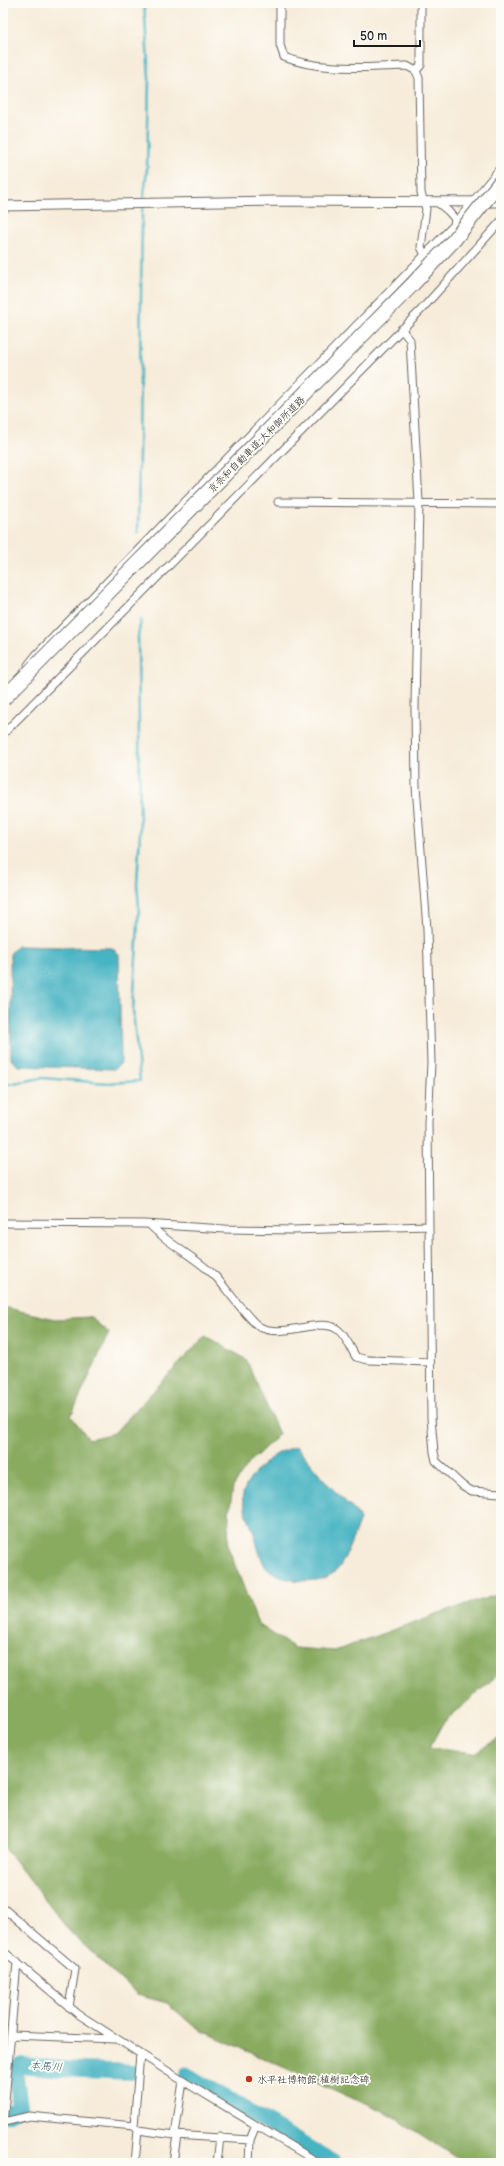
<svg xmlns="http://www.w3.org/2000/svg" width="504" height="2166" font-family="'Balsamiq Sans','Klee One',sans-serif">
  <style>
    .forest { fill: #89ab60; stroke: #52643e }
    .water { fill: #47b4c3; stroke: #326870 }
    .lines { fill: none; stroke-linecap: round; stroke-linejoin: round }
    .stream { stroke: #47b4c3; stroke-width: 2.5 }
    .river { stroke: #47b4c3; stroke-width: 16 }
    .minor-casing { stroke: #69655e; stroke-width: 9 }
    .tertiary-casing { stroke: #69655e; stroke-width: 11 }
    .minor { stroke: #fff; stroke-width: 7 }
    .tertiary { stroke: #fff; stroke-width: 9 }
    .motorway-bridge-casing { stroke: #69655e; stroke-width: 16; stroke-linecap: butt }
    .motorway-bridge { stroke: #fff; stroke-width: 14 }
    .poi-dot { fill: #c8321e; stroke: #fdfcf7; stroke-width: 1.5 }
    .labels { text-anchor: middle; stroke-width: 3.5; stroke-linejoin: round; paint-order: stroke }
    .street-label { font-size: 10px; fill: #1c1c1c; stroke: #fdfcf7 }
    .poi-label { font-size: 10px; fill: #1c1c1c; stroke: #fdfcf7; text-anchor: start }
    .water-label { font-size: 11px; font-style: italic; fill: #2f6067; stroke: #fdfcf7 }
  </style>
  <rect width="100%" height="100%" fill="#fdfcf7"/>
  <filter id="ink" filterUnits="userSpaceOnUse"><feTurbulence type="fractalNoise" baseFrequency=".025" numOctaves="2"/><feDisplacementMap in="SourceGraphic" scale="8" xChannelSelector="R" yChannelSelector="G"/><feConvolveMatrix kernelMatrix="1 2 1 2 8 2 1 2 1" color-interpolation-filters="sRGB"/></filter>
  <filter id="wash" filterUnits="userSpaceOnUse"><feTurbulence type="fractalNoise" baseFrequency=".012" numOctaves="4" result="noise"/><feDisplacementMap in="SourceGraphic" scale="16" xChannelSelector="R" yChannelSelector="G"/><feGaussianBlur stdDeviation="0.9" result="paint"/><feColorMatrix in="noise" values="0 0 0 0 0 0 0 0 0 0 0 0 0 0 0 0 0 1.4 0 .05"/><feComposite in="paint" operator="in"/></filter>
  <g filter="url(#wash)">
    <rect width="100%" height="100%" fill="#f7ecda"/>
    <path class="forest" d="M 3,1307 L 55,1319 L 90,1317 L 109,1333 L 71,1416 L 89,1439 L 114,1433 L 205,1336 L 246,1359 L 279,1434 L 250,1462 L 233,1487 L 229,1513 L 228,1547 L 258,1624 L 294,1648 L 335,1651 L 436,1614 L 497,1595 L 501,1601 L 501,1672 L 443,1723 L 429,1748 L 474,1753 L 501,1737 L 501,2163 L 464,2163 L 394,2117 L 196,2028 L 167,2003 L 137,1995 L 70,1932 L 3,1846 Z"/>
    <path class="water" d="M 17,946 L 112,948 L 119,954 L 121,1063 L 114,1069 L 18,1066 L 11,1059 L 10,954 Z
      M 294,1447 L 297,1447 L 327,1483 L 357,1513 L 360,1520 C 355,1531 344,1564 337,1570 C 322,1585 285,1584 268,1570 C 262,1565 256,1542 254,1533 C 251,1523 245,1512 243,1502 C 239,1486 264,1461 277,1454 C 282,1451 288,1449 294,1447 Z"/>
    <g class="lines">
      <path class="stream" d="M 138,533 L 142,213 L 147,170 L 149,78 L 144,3
        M 3,1085 L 42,1078 L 108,1083 L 140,1081 L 133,1011 L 139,907 L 137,884 L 140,832 L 138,636 L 141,620"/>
      <path class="river" d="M 187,2075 L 334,2163
        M 3,2115 L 18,2109 L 20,2107 L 16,2076 L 19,2067 L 23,2065 L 61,2069 L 133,2072"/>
    </g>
  </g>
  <g filter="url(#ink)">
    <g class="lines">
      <g class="minor-casing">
        <path id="minor" d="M 280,3 L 280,45 L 284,57 C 321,72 368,67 407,66 L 416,71 L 419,78 L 421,193 L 426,209 L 421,247 L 425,255
          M 416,71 L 421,65 L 421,3
          M 437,202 L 448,211 L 455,219 L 454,225
          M 401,329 L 410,340 L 419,502 L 415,707 L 416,786 L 427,929 L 431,1063 L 428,1123 L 429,1226 L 431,1418 L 434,1452 L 436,1461 L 463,1486 L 472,1491 L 501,1493
          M 278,502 L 501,504
          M 28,665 L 36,655 L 454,225 L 501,167
          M 3,734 L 421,310 L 501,221
          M 3,1223 L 144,1224 L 225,1229 L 292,1230 L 429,1226
          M 150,1225 C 169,1245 196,1257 216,1277 C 225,1287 252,1324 260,1327 C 283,1339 319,1317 337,1329 C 345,1334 351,1349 356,1357 L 368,1360 L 430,1362
          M 3,1908 L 75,1969 L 69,2007
          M 3,1951 L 78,2014 L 183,2081 L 319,2163
          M 11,2035 L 114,2039
          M 4,2122 L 29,2116 L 134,2126 L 138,2130 L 175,2135 L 250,2140 L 249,2163
          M 3,2124 L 17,1962
          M 134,2126 L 140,2054
          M 175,2135 L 183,2081
          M 250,2140 L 256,2125
          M 135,2163 L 138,2130
          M 173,2163 L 177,2135
          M 217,2163 L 220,2137"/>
      </g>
      <g class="tertiary-casing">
        <path id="tertiary" d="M 3,206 L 277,201 L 501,202"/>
      </g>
      <use href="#minor" class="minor"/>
      <use href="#tertiary" class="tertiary"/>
      <g class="motorway-bridge-casing">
        <path id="motorway-bridge" d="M 3,699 L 412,285 L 454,240 L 501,181"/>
      </g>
      <use href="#motorway-bridge" class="motorway-bridge"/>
    </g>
  </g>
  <circle class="poi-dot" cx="249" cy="2079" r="4"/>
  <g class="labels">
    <g class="street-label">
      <text transform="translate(256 444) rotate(-45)" y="4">京奈和自動車道;大和御所道路</text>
    </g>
    <g class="poi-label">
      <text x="257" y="2083">水平社博物館 植樹記念碑</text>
    </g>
    <g class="water-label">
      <text transform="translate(46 2066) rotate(4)" y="4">本馬川</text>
    </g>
  </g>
  <rect width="504" height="2166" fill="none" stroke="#fdfcf7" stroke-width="16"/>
  <path d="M354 40v6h66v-6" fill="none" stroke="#1c1c1c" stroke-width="2"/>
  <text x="360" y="40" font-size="12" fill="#1c1c1c" stroke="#fdfcf7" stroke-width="3" paint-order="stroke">50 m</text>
</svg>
